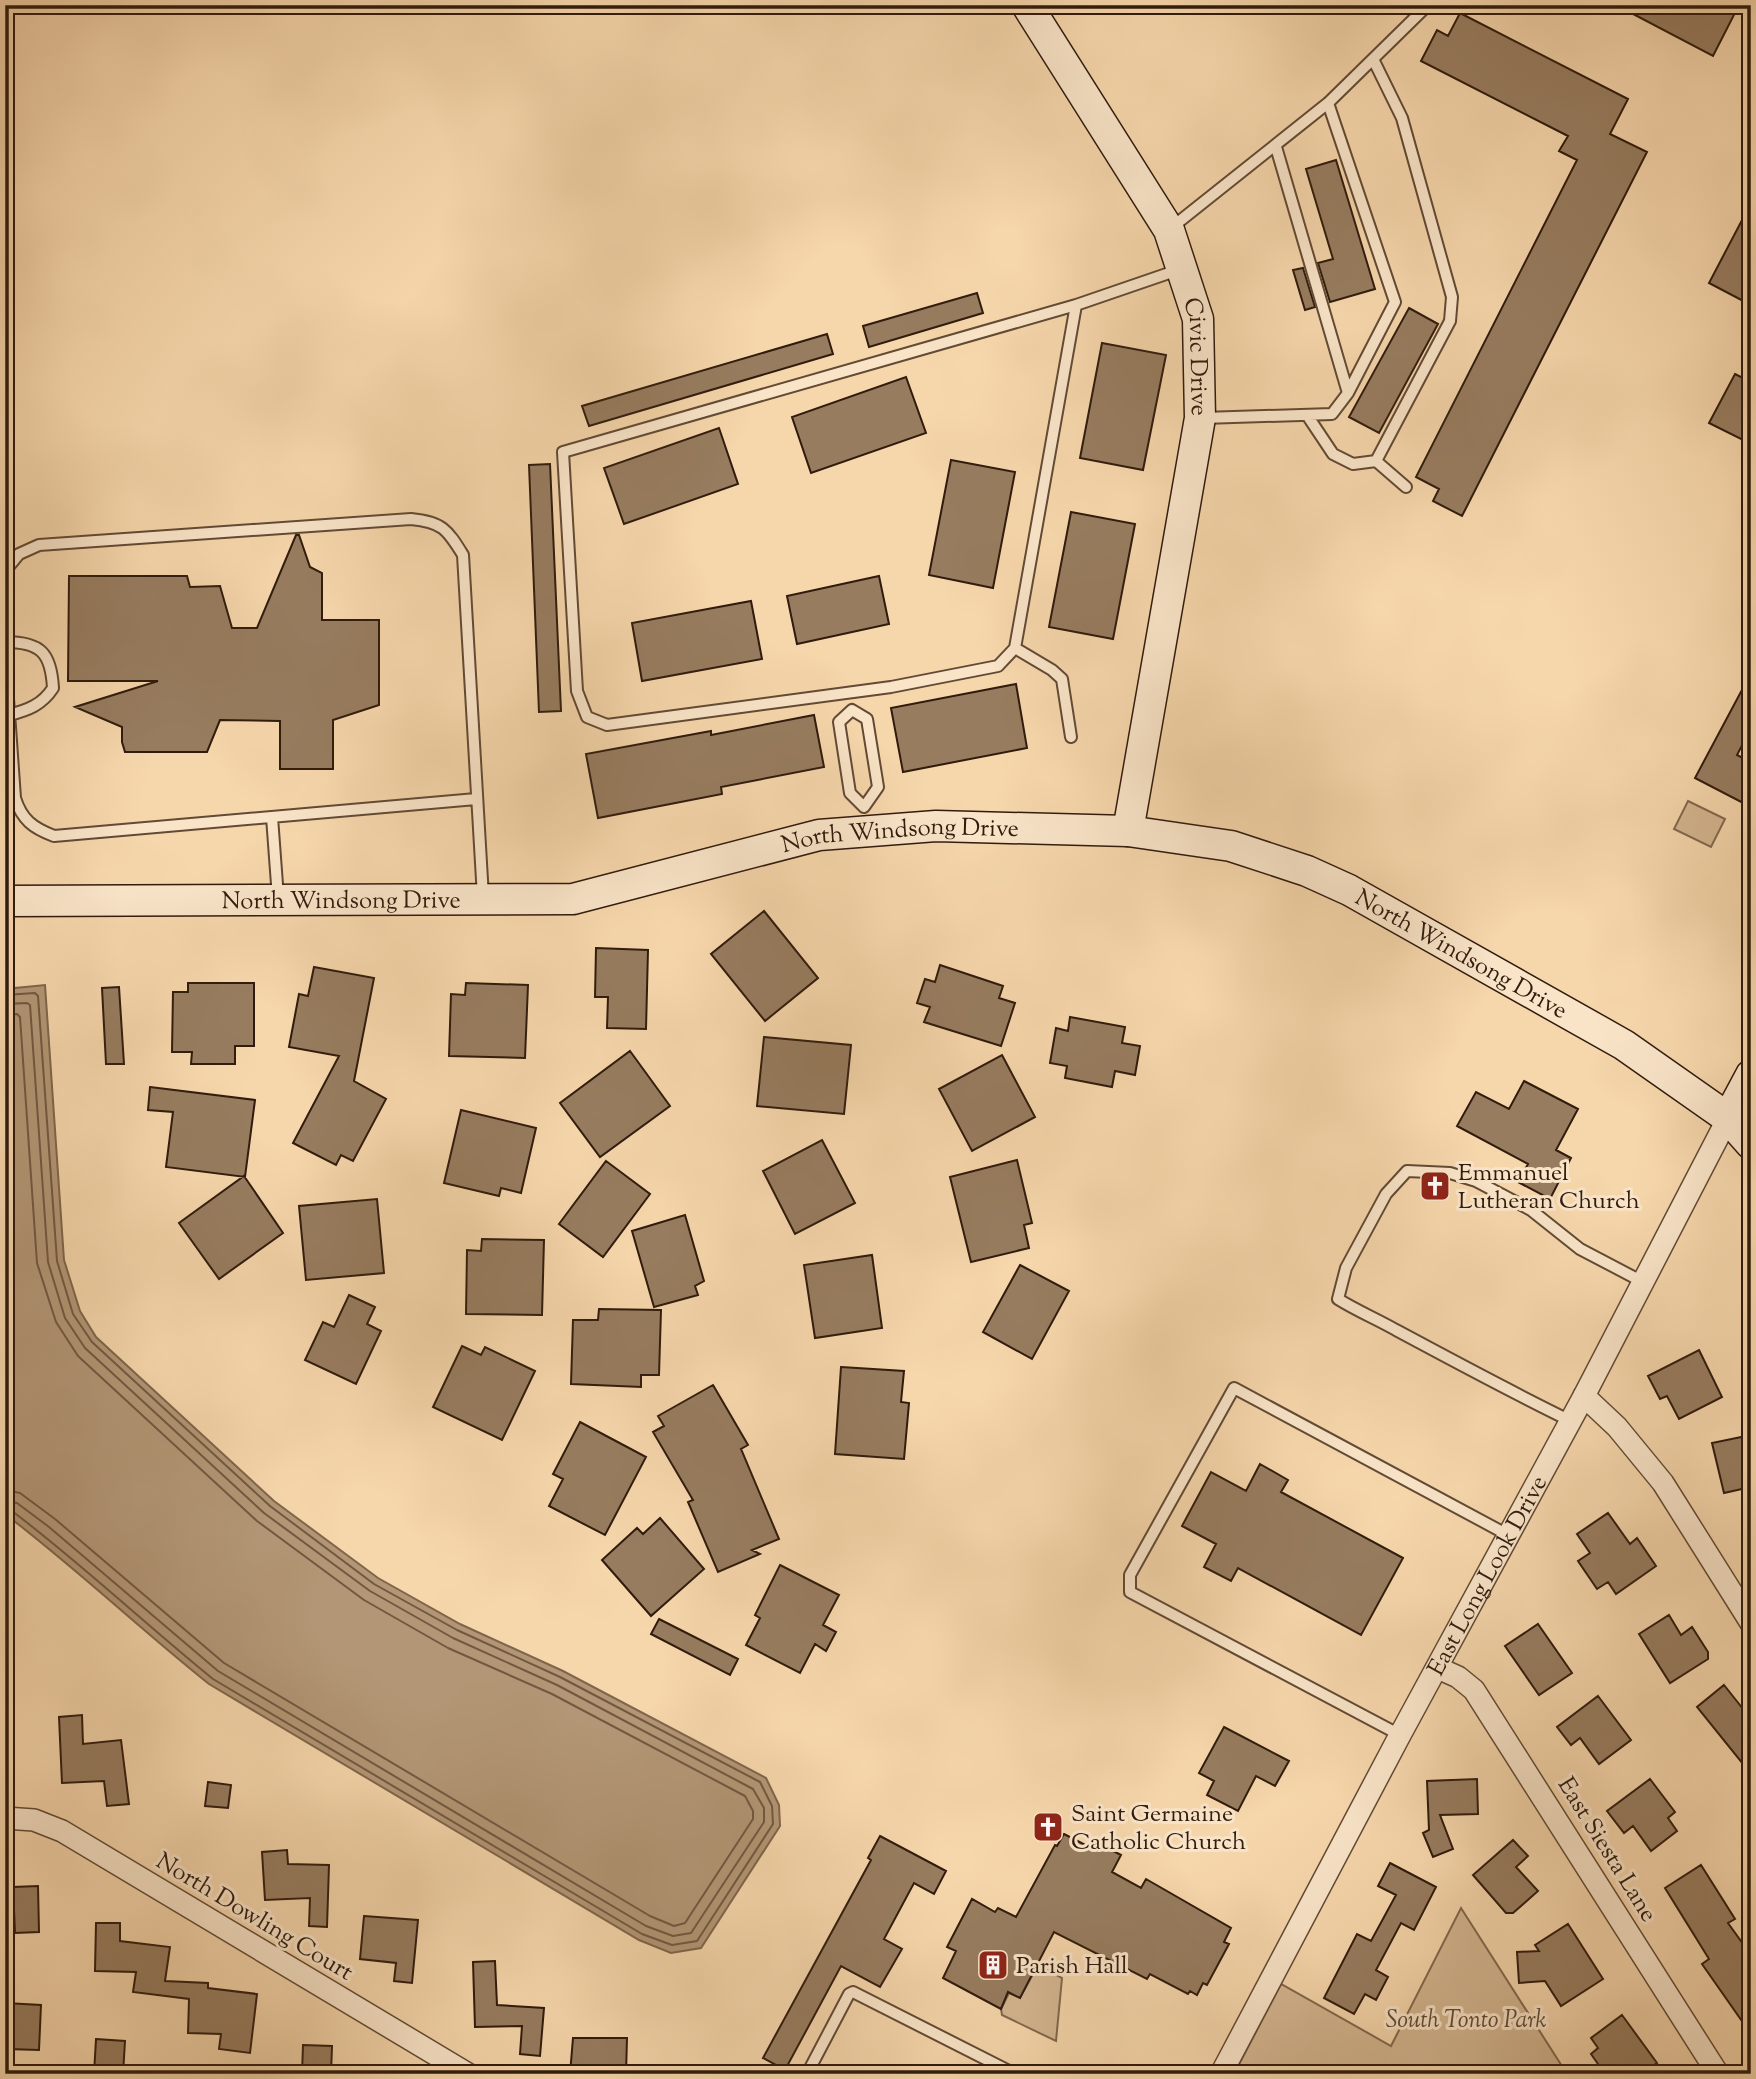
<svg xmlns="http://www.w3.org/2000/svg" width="1756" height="2079" font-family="'Sorts Mill Goudy',serif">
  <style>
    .green { fill: #d4b690; stroke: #82684e; stroke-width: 2 }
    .water { fill: #b39675; stroke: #7f654b; stroke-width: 2 }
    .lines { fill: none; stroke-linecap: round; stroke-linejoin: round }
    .shore { stroke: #725841; stroke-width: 2 }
    .building { fill: #977c5f; stroke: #301b0d; stroke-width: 2 }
    .lane-casing { stroke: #624a34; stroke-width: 14 }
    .street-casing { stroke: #624a34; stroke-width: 24 }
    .secondary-casing { stroke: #301b0d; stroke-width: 33 }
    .lane { stroke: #f9e4c8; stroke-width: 10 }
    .street { stroke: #f9e4c8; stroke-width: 21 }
    .secondary { stroke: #f9e4c8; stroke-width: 30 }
    .labels { text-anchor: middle; stroke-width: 6; stroke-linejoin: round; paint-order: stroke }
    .street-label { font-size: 24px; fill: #301b0d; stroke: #f9e4c8 }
    .poi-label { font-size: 24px; fill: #301b0d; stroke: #f9e4c8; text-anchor: start }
    .park-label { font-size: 24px; font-style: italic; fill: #614a34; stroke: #f9e4c8 }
  </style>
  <rect width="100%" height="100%" fill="#f6d6ab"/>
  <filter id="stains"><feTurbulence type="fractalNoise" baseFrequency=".00286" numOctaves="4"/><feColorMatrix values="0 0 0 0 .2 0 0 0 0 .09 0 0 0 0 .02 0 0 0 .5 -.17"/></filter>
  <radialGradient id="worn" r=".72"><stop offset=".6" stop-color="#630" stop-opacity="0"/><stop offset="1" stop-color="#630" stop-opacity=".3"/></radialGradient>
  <path class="green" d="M 1688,801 L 1725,819 L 1711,847 L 1674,829 Z
    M 1461,1908 L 1567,2074 L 1234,2074 L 1281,1984 L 1391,2046 Z
    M 1038,1965 L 1062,1978 L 1056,2041 L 1002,2015 L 1001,2009 L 1009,1993 L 1020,1998 Z"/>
  <path class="water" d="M 45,985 L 64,1260 L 80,1311 L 96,1337 L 274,1501 L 378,1578 L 460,1624 L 563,1671 L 766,1778 L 779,1805 L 780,1826 L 701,1948 L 671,1953 L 639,1940 L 209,1684 C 140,1629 76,1568 5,1514 L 5,989 Z"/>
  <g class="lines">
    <path class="shore" d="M 5,995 L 35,993 L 38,996 L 57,1261 L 73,1314 L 92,1342 L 270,1506 L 374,1584 L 457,1630 L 560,1677 L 760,1782 L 772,1806 L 773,1824 L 697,1941 L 672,1945 L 642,1934 L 213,1679 C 145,1624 82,1564 12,1511 L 5,1509
      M 5,1004 L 27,1003 L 30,1005 L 48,1262 L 65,1318 L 85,1348 L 264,1513 L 370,1591 L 453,1638 L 557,1685 L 753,1789 L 764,1808 L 764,1822 L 691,1933 L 673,1936 L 646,1926 L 218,1671 L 49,1527 L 17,1503 L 5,1501
      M 5,1015 L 17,1014 L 20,1017 L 37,1263 L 56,1322 L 78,1356 L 257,1521 L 364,1600 L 448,1648 L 552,1694 L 745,1796 L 753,1811 L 753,1819 L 685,1923 L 674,1926 L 650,1916 L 224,1663 L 55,1519 L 20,1493 L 5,1490"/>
  </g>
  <path class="building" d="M 1616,5 L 1739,5 L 1713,56 Z
    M 1460,13 L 1628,99 L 1610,134 L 1647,152 L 1462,516 L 1433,501 L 1439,489 L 1416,477 L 1577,160 L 1559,151 L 1568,136 L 1421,61 L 1437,30 L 1448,36 Z
    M 1336,160 L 1375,289 L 1330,302 L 1318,263 L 1333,259 L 1306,169 Z
    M 1751,203 L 1751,305 L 1709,283 Z
    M 1303,268 L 1315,307 L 1305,310 L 1293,270 Z
    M 977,293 L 983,313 L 869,347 L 863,326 Z
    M 1409,308 L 1438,324 L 1379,433 L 1349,417 Z
    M 827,334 L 833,354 L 589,426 L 582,406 Z
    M 1102,343 L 1166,355 L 1143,470 L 1080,458 Z
    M 1735,374 L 1751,382 L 1751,444 L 1709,423 Z
    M 906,377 L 926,433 L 811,473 L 792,417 Z
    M 719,428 L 738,484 L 624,524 L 604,468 Z
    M 951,460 L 1015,472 L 993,588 L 929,575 Z
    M 550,464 L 561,711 L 539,712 L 529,465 Z
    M 1071,512 L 1135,524 L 1113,639 L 1049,627 Z
    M 296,535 L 299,535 L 310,567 L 322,573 L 322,620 L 379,620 L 379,705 L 333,720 L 333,769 L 280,769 L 280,721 L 220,720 L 207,752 L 125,752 L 122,742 L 122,727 L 75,707 L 158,681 L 68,681 L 69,576 L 187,576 L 190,587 L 220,586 L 232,628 L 257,628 Z
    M 879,576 L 889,624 L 797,644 L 787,596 Z
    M 751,601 L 762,659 L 642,681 L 632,623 Z
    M 1751,673 L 1751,728 L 1737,755 L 1751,762 L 1751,807 L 1695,778 Z
    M 1016,684 L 1027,748 L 903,772 L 891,708 Z
    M 814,715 L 824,767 L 721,787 L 722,794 L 598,818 L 586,754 L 711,731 L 711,735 Z
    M 764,911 L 818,978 L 765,1021 L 711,954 Z
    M 596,948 L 648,950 L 646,1029 L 607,1028 L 608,997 L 595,997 Z
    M 940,965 L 1003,986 L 999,998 L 1015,1003 L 1001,1046 L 924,1022 L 930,1007 L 917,1003 L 925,979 L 935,982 Z
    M 314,967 L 374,978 L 354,1081 L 386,1099 L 353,1161 L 341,1155 L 336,1165 L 293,1143 L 339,1056 L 289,1047 L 299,994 L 308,996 Z
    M 188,983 L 254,983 L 254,1046 L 235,1046 L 235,1064 L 191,1064 L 192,1052 L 172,1052 L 173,992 L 188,992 Z
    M 466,983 L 528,985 L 525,1058 L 449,1056 L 451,994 L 465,995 Z
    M 119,987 L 124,1064 L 106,1064 L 102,988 Z
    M 1070,1017 L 1125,1027 L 1122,1043 L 1140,1046 L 1135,1075 L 1115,1071 L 1112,1087 L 1065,1078 L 1067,1066 L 1050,1063 L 1056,1028 L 1068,1031 Z
    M 764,1037 L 851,1045 L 844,1114 L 757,1106 Z
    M 630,1051 L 670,1106 L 600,1157 L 560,1103 Z
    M 1002,1055 L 1035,1117 L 972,1151 L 939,1089 Z
    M 1524,1081 L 1578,1109 L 1556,1150 L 1571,1158 L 1550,1199 L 1518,1182 L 1528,1164 L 1457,1126 L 1476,1092 L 1509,1109 Z
    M 150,1087 L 255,1100 L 245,1177 L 166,1167 L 173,1112 L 148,1110 Z
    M 461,1110 L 536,1128 L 521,1193 L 501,1188 L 499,1196 L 444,1183 Z
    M 822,1140 L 855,1203 L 795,1234 L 763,1171 Z
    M 1017,1160 L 1032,1223 L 1024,1225 L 1029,1248 L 971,1262 L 950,1177 Z
    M 606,1161 L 650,1194 L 603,1257 L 559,1224 Z
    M 244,1176 L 283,1233 L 219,1279 L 179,1223 Z
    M 377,1199 L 384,1273 L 306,1280 L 299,1206 Z
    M 685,1215 L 704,1281 L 695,1286 L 698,1295 L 654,1307 L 632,1231 Z
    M 482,1239 L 544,1240 L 542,1315 L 466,1314 L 467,1250 L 481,1251 Z
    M 872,1255 L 882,1328 L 815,1338 L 804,1265 Z
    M 1020,1265 L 1069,1291 L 1032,1359 L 983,1332 Z
    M 349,1295 L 375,1307 L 367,1324 L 381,1331 L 356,1384 L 305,1360 L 323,1322 L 334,1327 Z
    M 599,1309 L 661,1310 L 659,1375 L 641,1375 L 641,1387 L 571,1384 L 573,1320 L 598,1320 Z
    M 462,1346 L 481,1355 L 485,1347 L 535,1371 L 502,1440 L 433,1407 Z
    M 1699,1350 L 1722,1397 L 1679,1419 L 1667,1396 L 1660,1399 L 1648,1376 Z
    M 841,1367 L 904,1371 L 901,1402 L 909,1403 L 904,1459 L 835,1454 Z
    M 713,1385 L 748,1445 L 741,1449 L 779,1539 L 752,1550 L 760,1554 L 718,1572 L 688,1502 L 693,1500 L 653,1432 L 664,1426 L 658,1416 Z
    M 580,1422 L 646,1457 L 605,1535 L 549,1506 L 563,1479 L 553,1474 Z
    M 1751,1435 L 1751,1487 L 1724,1493 L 1712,1443 Z
    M 1260,1464 L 1288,1480 L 1281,1492 L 1403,1558 L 1361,1635 L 1238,1568 L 1231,1581 L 1204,1567 L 1216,1544 L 1182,1526 L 1211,1472 L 1246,1491 Z
    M 1608,1513 L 1630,1544 L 1637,1538 L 1656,1566 L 1616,1594 L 1608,1582 L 1597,1589 L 1578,1561 L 1590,1553 L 1577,1534 Z
    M 660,1518 L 704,1569 L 651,1616 L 602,1560 L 637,1528 L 643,1534 Z
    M 780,1565 L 839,1595 L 823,1625 L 836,1632 L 826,1651 L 815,1644 L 800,1673 L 746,1645 L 760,1618 L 755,1615 Z
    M 1669,1615 L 1681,1635 L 1692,1627 L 1708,1652 L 1708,1659 L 1670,1683 L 1639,1634 Z
    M 659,1619 L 738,1659 L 730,1675 L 651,1634 Z
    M 1538,1624 L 1572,1673 L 1539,1695 L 1505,1646 Z
    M 1724,1685 L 1751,1719 L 1751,1774 L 1697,1707 Z
    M 1598,1696 L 1631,1740 L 1599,1764 L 1580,1738 L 1571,1745 L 1557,1727 Z
    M 82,1715 L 83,1744 L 121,1740 L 129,1804 L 107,1806 L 104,1781 L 62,1783 L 59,1717 Z
    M 1224,1727 L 1289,1761 L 1275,1786 L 1256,1776 L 1238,1811 L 1207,1795 L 1214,1781 L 1199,1773 Z
    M 1477,1779 L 1478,1814 L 1440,1815 L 1453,1849 L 1433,1857 L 1423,1833 L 1429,1830 L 1427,1781 Z
    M 1650,1779 L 1675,1812 L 1668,1818 L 1677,1831 L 1651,1851 L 1633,1826 L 1624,1833 L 1607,1811 Z
    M 208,1782 L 231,1785 L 228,1808 L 205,1806 Z
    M 1064,1834 L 1095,1850 L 1098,1843 L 1121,1855 L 1112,1872 L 1141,1888 L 1146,1879 L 1231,1928 L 1224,1942 L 1229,1944 L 1207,1985 L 1203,1983 L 1197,1995 L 1190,1991 L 1188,1994 L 1150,1974 L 1147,1979 L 1054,1932 L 1020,1998 L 1008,1992 L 1001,2009 L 943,1978 L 956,1951 L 947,1947 L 972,1899 L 995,1912 L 998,1908 L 1016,1917 L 1055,1845 L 1057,1846 Z
    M 880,1836 L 946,1871 L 934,1894 L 914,1883 L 884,1939 L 902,1949 L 880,1987 L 841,1966 L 785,2070 L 763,2058 L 871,1860 L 868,1858 Z
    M 1513,1840 L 1528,1856 L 1516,1867 L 1538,1891 L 1513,1913 L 1506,1913 L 1473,1875 Z
    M 287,1850 L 288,1864 L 329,1865 L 327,1927 L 309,1926 L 310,1898 L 265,1900 L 262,1852 Z
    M 1390,1863 L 1436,1887 L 1414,1930 L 1401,1923 L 1376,1970 L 1388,1977 L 1376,2000 L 1365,1994 L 1354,2014 L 1324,1998 L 1357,1934 L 1371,1941 L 1396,1895 L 1378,1886 Z
    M 1701,1865 L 1735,1919 L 1728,1923 L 1751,1955 L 1751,2034 L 1702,1964 L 1709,1959 L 1665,1888 Z
    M 38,1886 L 39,1932 L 15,1933 L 13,1887 Z
    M 364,1916 L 418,1920 L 412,1983 L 394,1981 L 396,1963 L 360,1959 Z
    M 96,1923 L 120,1923 L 120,1941 L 170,1947 L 165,1981 L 208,1983 L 208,1988 L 257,1994 L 250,2053 L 219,2049 L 221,2034 L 188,2033 L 189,1999 L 133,1992 L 136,1972 L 95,1971 Z
    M 1568,1924 L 1603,1979 L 1561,2006 L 1545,1981 L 1519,1983 L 1517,1952 L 1539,1951 L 1535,1945 Z
    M 495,1961 L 497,2005 L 544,2008 L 540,2056 L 520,2054 L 522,2026 L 475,2027 L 473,1962 Z
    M 5,2003 L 41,2005 L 39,2050 L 7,2049 Z
    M 1622,2015 L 1657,2063 L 1641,2074 L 1605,2074 L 1591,2054 L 1598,2048 L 1591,2038 Z
    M 573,2038 L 627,2038 L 626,2074 L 570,2074 Z
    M 96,2039 L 125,2041 L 123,2074 L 94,2074 Z
    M 303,2045 L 332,2046 L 331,2074 L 302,2074 Z"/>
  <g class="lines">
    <g class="lane-casing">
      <path id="lane" d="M 1276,147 L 1348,393
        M 1171,228 L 1328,103 L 1428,5
        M 1307,415 L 1333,454 L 1353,464 L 1376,461 L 1450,321 L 1452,297 L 1402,118 L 1373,59
        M 1203,418 L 1332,414 L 1348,393 L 1395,302 L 1328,103
        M 1376,461 L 1406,487
        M 5,571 L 19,554 L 39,545 L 411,519 C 442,522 447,529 463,555 L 483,897
        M 5,642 C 41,642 51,653 53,688 C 42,705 28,710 9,715
        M 1015,648 L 998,666 L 891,687 L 607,725 L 587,717 L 577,691 L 563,452 L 1076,305
        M 5,656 L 15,798 C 22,820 33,828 54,836 L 476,799
        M 852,710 L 867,719 L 878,787 L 864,807 L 850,793 L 839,722 Z
        M 1071,737 L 1062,679 L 1052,670 L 1015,648 L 1076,305 L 1178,270
        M 272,817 L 278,898
        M 1571,1421 C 1511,1392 1454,1361 1396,1330 C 1377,1319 1357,1311 1338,1299 L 1346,1268 L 1386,1194 L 1407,1171 L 1450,1173 L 1476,1181 L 1531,1210 L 1580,1249 L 1643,1282
        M 1400,1735 L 1130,1592 L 1130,1575 L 1234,1388 L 1508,1535
        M 807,2074 L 849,1994 L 853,1992 L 1015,2074"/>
    </g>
    <g class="street-casing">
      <g id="street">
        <path d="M 1584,1396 L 1617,1427 L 1663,1483 L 1751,1623"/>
        <path d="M 1438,1668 L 1458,1677 L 1474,1690 L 1718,2074"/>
        <path d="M 5,1818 L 34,1820 L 62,1831 L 468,2074"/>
        <path id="s1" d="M 1221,2074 L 1400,1735 L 1584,1396 L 1728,1118"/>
      </g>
    </g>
    <g class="secondary-casing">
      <g id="secondary">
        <path id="s2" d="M 1027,5 L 1169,230 L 1198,319 L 1200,418 L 1128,831"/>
        <path id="s3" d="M 5,901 L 573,899 L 819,835 L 936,826 L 1128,831 L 1231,846 L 1307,871 L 1349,890 L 1624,1045 L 1728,1118 L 1751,1144"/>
        <path d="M 1728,1118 L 1751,1075"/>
      </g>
    </g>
    <use href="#lane" class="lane"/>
    <use href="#street" class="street"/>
    <use href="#secondary" class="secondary"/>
  </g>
  <defs>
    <g id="church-square" transform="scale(1.575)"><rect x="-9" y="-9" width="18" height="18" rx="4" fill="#8f2418" stroke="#f9e4c8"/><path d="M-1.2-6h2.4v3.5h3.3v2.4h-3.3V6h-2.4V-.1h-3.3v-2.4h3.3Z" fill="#fff"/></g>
    <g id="building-square" transform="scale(1.575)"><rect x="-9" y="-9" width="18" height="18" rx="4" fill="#8f2418" stroke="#f9e4c8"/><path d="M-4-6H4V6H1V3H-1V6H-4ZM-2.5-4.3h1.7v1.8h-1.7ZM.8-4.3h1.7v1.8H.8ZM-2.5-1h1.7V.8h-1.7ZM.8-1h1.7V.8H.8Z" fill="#fff"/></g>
  </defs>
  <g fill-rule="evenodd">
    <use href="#church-square" x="1435" y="1186"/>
    <use href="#church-square" x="1048" y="1827"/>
    <use href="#building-square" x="993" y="1965"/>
  </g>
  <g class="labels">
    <g class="street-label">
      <text dy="8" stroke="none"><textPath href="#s2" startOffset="397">Civic Drive</textPath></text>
      <text dy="8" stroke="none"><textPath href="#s3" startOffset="903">North Windsong Drive</textPath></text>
      <text dy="8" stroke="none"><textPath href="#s3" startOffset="336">North Windsong Drive</textPath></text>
      <text dy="8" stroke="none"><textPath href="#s3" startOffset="1491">North Windsong Drive</textPath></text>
      <text dy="8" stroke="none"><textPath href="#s1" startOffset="565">East Long Look Drive</textPath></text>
      <text transform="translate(1608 1849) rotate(58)" y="8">East Siesta Lane</text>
      <text transform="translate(255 1916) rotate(31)" y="8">North Dowling Court</text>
    </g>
    <g class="poi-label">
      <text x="1458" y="1180">Emmanuel<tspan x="1458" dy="28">Lutheran Church</tspan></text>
      <text x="1071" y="1821">Saint Germaine<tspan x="1071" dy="28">Catholic Church</tspan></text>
      <text x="1016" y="1973">Parish Hall</text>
    </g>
    <g class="park-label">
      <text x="1466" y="2027">South Tonto Park</text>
    </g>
  </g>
  <rect width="1756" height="2079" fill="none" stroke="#f6d6ab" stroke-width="28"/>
  <rect x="7" y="7" width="1742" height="2065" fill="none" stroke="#301b0d" stroke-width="3.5"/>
  <rect x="14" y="14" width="1728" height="2051" fill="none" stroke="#301b0d" stroke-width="2"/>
  <rect width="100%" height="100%" filter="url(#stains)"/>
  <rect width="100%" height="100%" fill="url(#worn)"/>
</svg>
